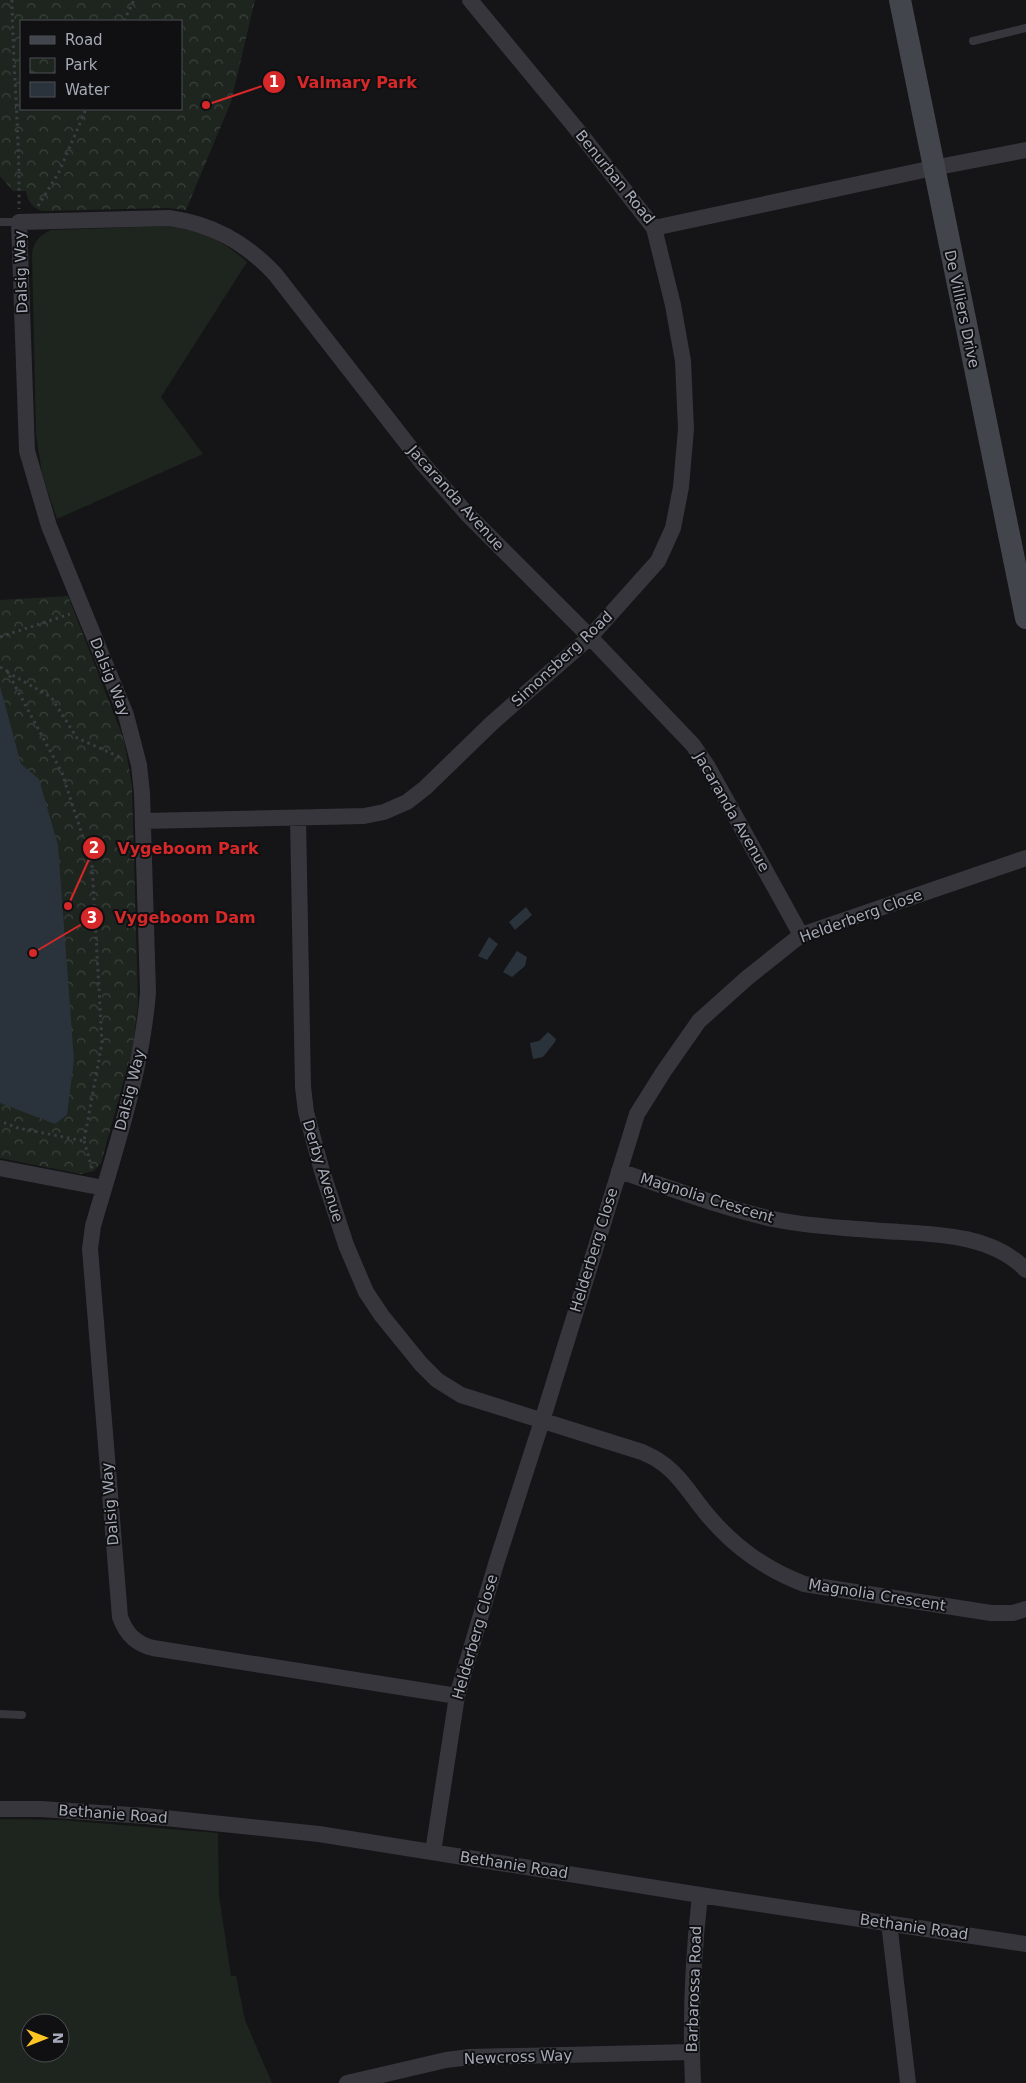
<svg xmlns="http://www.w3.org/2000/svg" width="1026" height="2083" font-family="'DejaVu Sans',sans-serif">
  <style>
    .grass { fill: #1d251e; fill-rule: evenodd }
    .park { fill: url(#park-crowns); fill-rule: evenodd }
    .water { fill: #2a333c }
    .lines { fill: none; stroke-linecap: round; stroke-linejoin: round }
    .path { stroke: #3c3d43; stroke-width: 3; stroke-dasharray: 2.5 4; stroke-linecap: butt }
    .lane { stroke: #36363c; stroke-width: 8 }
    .street { stroke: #36363c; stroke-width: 16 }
    .secondary { stroke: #43454c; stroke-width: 22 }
    .labels { text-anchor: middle; stroke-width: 4; stroke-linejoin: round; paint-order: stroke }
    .street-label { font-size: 15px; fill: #a6aab8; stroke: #101012 }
    .leader { fill: none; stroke: #d62828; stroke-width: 2 }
    .callout-dot { fill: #d62828; stroke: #101012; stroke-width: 2 }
    .mark-label { font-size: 15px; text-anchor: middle; font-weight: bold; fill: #fff }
    .callout-label { font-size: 16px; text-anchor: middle; font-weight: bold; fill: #d62828; stroke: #101012; stroke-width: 4; stroke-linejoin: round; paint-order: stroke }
  </style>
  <defs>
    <pattern id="park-crowns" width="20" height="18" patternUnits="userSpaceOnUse" patternTransform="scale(1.25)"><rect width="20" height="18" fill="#1d251e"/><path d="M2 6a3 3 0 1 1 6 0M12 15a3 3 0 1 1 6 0" fill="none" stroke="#3b423d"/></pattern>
  </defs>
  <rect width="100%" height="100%" fill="#151517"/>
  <path class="grass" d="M 166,226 C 201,231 220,238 247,262 L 161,397 L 203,454 L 57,519 L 42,474 L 36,434 L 32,255 C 33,242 40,234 52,230 Z
    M 0,1819 L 61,1820 L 218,1833 L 219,1896 L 231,1976 L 236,1976 L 245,2020 L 272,2083 L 0,2083 ZM 30,2023 L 60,2023 L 60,2053 L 30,2053 Z"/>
  <path class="park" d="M 0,0 L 255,0 L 231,102 L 186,210 L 167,208 L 42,211 C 32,207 28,202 26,191 L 13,191 L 0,176 ZM 21,21 L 181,21 L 181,109 L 21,109 Z
    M 68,596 L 124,740 L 132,786 L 138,1003 L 133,1047 L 101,1163 L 94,1171 L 81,1174 L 0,1158 L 0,600 Z"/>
  <path class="water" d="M 0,686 L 21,764 L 39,779 L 58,845 L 74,1060 L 67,1115 L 55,1124 L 0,1103 Z
    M 526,907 L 532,915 L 515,930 L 509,922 Z
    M 489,937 L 498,944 L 487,960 L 478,956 Z
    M 517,951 L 527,957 L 525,966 L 512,977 L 503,972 Z
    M 548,1032 L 556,1039 L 555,1042 L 543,1057 L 533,1059 L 530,1043 L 539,1041 Z"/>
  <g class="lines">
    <path class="path" d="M 12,0 C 13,70 20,139 19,209
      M 124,21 L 134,0
      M 38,206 L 59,172 L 86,109
      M 0,637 L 70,614
      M 0,667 L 7,671 L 62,773 L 92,865 L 102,1043 L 84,1141 L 18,1128 L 0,1121
      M 7,672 L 51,697 L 77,738 L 122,758
      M 84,1141 L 93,1172"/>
    <path class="lane" d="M 973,41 L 1026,28
      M 0,222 L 19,222
      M 0,1714 L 22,1715"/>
    <path class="street" d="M 654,228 L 933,168 L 1026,150
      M 298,818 L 303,1087 L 306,1112 L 322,1171 L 346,1245 L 366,1292 L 382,1316 L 421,1364 L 437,1380 L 461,1395 L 642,1452 C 648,1455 654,1457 659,1461 C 680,1474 694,1500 710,1518 C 737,1549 766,1569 804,1584 L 991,1613 L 1013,1613 L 1026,1609
      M 143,821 L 364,816 L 384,812 L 407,802 L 425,788 L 492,723 L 590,637 L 658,561 L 673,528 L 681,487 L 686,429 L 683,361 L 673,305 L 654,228 L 575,127 L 470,0
      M 0,1168 L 104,1188
      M 619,1171 C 671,1188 724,1209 778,1220 C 813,1227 849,1228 884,1231 C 931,1234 991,1233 1026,1270
      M 457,1696 L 153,1648 C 136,1644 126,1634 120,1617 L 90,1249 L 93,1226 C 115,1150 142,1071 148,992 L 142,793 L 139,765 L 126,715 L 49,526 L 27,451 L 19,222 L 169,218 C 212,224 245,242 275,274 L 423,464 L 468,515 L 590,637 L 693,745 L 708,767 L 801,935
      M 0,1809 L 41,1809 L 146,1816 L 319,1834 L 700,1895 L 1026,1944
      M 433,1852 L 457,1696 L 496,1564 L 542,1421 L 637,1114 L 664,1071 L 699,1021 L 747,978 L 801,935 L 1026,858
      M 889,1923 L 908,2083
      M 347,2083 L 446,2060 L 470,2057 L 692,2052
      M 693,2083 C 690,2020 693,1957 700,1895"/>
    <path class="secondary" d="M 900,0 L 1026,618"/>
  </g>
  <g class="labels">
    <g class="street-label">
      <text transform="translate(615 177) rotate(51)" y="5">Benurban Road</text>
      <text transform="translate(21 272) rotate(-92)" y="5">Dalsig Way</text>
      <text transform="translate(962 309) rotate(78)" y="5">De Villiers Drive</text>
      <text transform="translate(456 498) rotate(48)" y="5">Jacaranda Avenue</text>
      <text transform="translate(562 659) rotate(-43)" y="5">Simonsberg Road</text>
      <text transform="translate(110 677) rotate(68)" y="5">Dalsig Way</text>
      <text transform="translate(732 812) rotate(60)" y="5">Jacaranda Avenue</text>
      <text transform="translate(861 916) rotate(-20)" y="5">Helderberg Close</text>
      <text transform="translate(130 1090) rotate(-76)" y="5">Dalsig Way</text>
      <text transform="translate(323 1171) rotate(73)" y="5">Derby Avenue</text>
      <text transform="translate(707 1198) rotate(17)" y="5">Magnolia Crescent</text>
      <text transform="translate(594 1250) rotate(-73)" y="5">Helderberg Close</text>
      <text transform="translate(110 1504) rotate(-95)" y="5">Dalsig Way</text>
      <text transform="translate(877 1595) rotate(9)" y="5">Magnolia Crescent</text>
      <text transform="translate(475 1637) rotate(-74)" y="5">Helderberg Close</text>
      <text transform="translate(113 1814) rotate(4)" y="5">Bethanie Road</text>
      <text transform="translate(514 1865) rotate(9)" y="5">Bethanie Road</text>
      <text transform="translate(914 1927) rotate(8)" y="5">Bethanie Road</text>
      <text transform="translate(694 1989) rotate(-88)" y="5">Barbarossa Road</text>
      <text transform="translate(518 2057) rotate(-2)" y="5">Newcross Way</text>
    </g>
  </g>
  <path class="leader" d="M206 105L274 82M68 906L94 848M33 953L92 918"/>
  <g class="callout-dot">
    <circle cx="206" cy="105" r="5"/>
    <circle cx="68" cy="906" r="5"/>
    <circle cx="33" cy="953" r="5"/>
    <circle cx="274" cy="82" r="12"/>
    <circle cx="94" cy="848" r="12"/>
    <circle cx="92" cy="918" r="12"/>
  </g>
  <g class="mark-label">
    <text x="274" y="87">1</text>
    <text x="94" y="853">2</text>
    <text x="92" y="923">3</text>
  </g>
  <g class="callout-label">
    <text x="357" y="88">Valmary Park</text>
    <text x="188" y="854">Vygeboom Park</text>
    <text x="185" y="923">Vygeboom Dam</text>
  </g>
  <rect x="20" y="20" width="162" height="90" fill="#101012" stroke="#4c4e54"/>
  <rect x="30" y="36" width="25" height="8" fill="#43454c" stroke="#4c4e54"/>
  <text x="65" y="45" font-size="15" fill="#a6aab8">Road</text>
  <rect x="30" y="58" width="25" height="15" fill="url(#park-crowns)" stroke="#4c4e54"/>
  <text x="65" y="70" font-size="15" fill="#a6aab8">Park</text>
  <rect x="30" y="82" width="25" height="15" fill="#2a333c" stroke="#4c4e54"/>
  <text x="65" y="95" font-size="15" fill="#a6aab8">Water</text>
  <g transform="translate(45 2038) rotate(90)"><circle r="24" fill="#101012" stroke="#4c4e54"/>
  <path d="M0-4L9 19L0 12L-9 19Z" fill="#ffc525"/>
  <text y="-8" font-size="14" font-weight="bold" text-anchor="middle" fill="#a6aab8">N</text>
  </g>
</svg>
